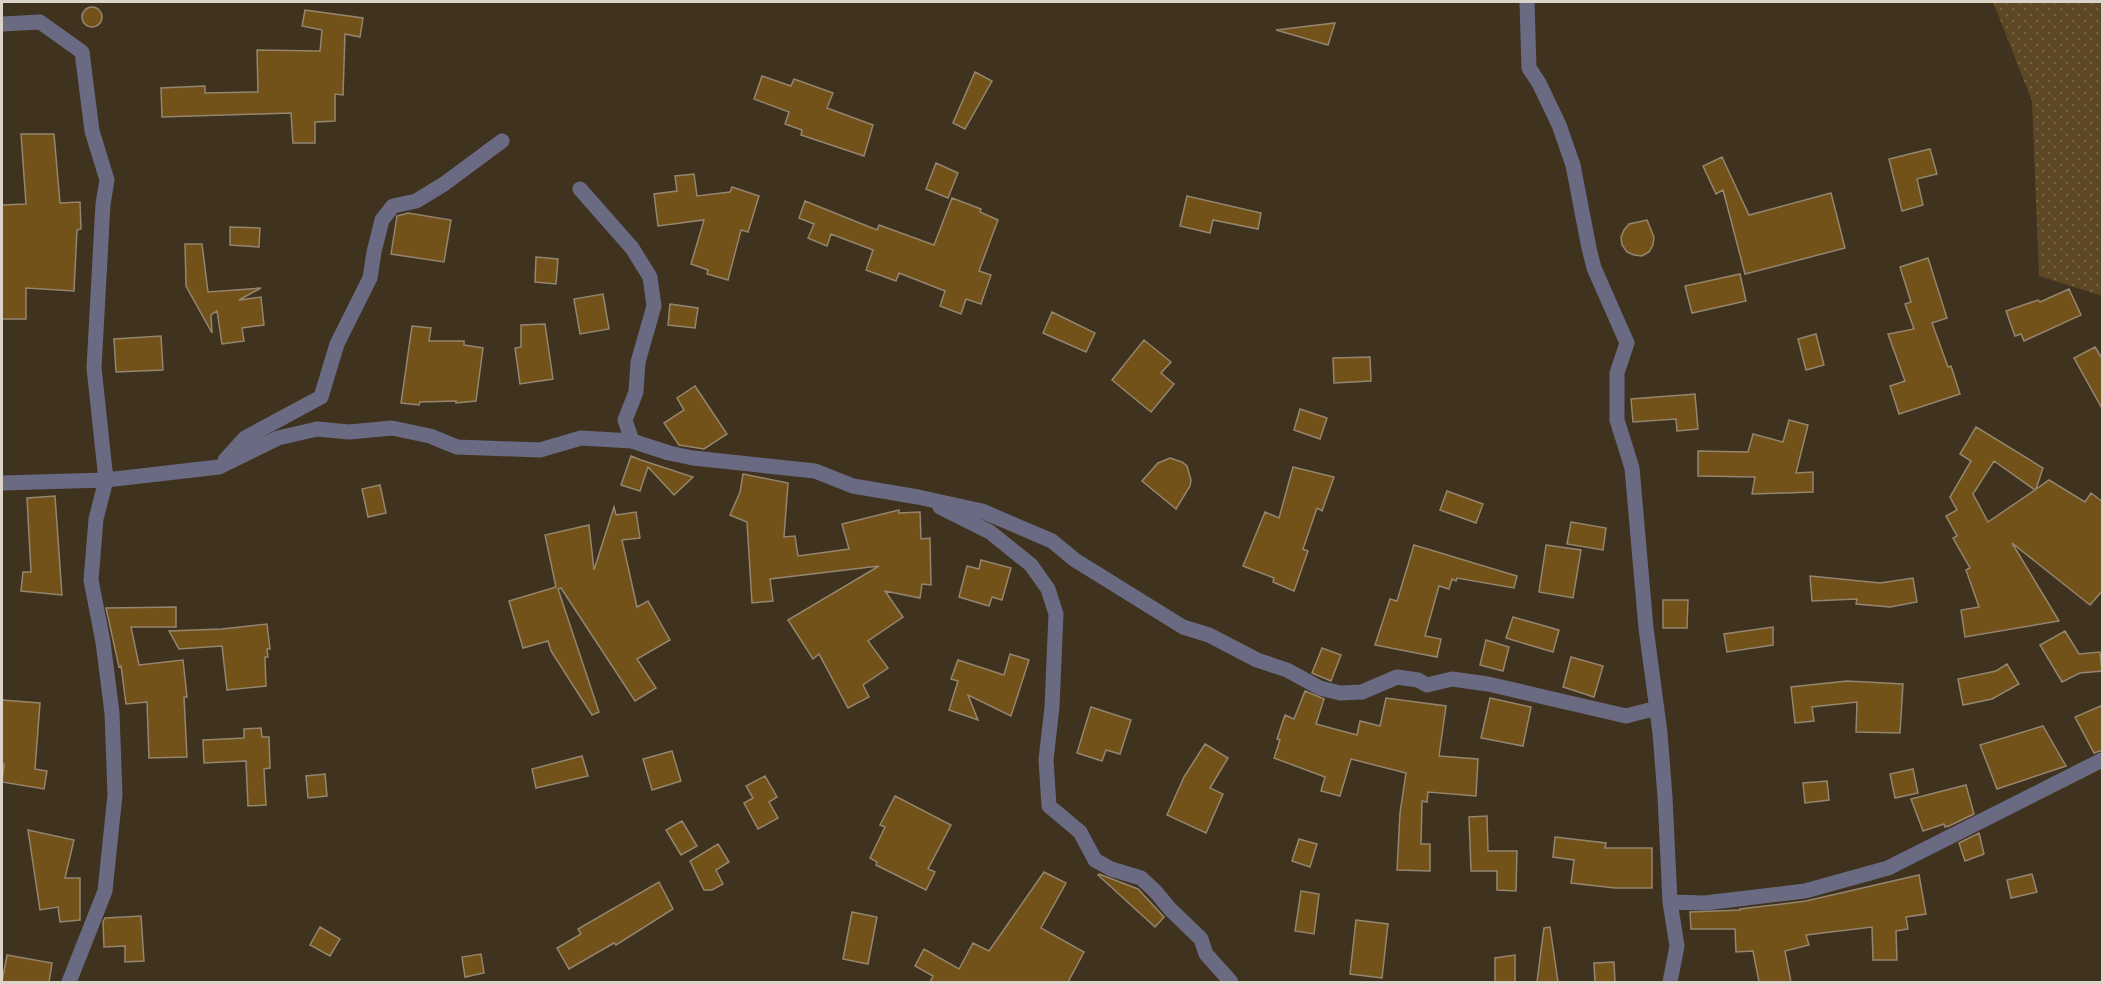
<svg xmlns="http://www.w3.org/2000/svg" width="2104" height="984" font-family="'IBM Plex Serif',serif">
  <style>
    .grass { fill: url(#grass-dots) }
    .building { fill: #735219; stroke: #94856f; stroke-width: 1.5; fill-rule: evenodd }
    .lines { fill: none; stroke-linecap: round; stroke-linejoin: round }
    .minor { stroke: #6a6b83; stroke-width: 15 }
  </style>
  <defs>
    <pattern id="grass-dots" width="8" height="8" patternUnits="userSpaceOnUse" patternTransform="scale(1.5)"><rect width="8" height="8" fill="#5d4724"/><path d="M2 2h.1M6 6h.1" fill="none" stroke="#746142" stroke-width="1.8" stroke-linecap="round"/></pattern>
  </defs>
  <rect width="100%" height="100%" fill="#3f321e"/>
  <path class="grass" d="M 1993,2 L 2102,2 L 2102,296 L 2039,276 L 2032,101 Z"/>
  <path class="building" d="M82 17a10 10 0 1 1 20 0a10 10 0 1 1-20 0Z
    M 305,10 L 363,18 L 360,37 L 345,34 L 343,95 L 335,94 L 335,121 L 315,122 L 315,143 L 293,143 L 291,113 L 162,117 L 161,88 L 205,86 L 205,93 L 258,92 L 257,50 L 320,51 L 322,30 L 302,26 Z
    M 1335,23 L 1328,45 L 1276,30 Z
    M 975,72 L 992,81 L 965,129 L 953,123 Z
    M 762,76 L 791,86 L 794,79 L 833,93 L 827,108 L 873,125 L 864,156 L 801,135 L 802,130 L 785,124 L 789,112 L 754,99 Z
    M 21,134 L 54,134 L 60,203 L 80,202 L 81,229 L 77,230 L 74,291 L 26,288 L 26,319 L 2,319 L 2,205 L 26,204 Z
    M 1930,149 L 1937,174 L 1917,179 L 1923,205 L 1902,211 L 1889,159 Z
    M 1722,157 L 1749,215 L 1831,193 L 1845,248 L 1745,274 L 1723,190 L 1716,194 L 1703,166 Z
    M 936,163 L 958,173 L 948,198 L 926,189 Z
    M 694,174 L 697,196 L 730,192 L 732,187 L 759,196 L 748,232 L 741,230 L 728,280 L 707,274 L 708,270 L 691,264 L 704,220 L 658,226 L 654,194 L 677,191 L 675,176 Z
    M 1187,196 L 1261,213 L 1258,229 L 1213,220 L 1210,233 L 1180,226 Z
    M 952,198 L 981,209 L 980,212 L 998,220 L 979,271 L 991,275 L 981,304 L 966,299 L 961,314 L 940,306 L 945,291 L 899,273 L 896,281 L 866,270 L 873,250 L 831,234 L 827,246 L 808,238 L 814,224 L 799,218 L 805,201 L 877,230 L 879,225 L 934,245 Z
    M 408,213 L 451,220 L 444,262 L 391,254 L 397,216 Z
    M 1647,220 L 1654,237 L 1653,245 L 1649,252 L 1642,256 L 1634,255 L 1627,252 L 1622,245 L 1621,237 L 1624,230 L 1629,224 Z
    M 230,227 L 260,228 L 259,247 L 230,245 Z
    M 185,244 L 202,244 L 208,292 L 261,288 L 239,300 L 261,297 L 264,325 L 242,328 L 244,341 L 222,344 L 217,311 L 211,315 L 212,333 L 186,286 Z
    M 536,257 L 558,259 L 556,284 L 535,282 Z
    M 1928,258 L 1947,318 L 1932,323 L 1948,367 L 1951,366 L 1960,394 L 1899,414 L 1890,386 L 1905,381 L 1888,334 L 1914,329 L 1905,304 L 1911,302 L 1900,267 Z
    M 1740,274 L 1746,301 L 1692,313 L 1685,286 Z
    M 2069,289 L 2081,315 L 2024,341 L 2021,334 L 2015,336 L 2006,311 L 2038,300 L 2040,302 Z
    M 603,294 L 609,329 L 580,334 L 574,299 Z
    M 670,304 L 698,308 L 695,328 L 668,325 Z
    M 1052,312 L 1095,333 L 1086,352 L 1043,333 Z
    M 545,324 L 553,379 L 520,384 L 515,348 L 521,347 L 521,325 Z
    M 412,326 L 431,328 L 429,341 L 464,341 L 464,345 L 483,348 L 476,401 L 456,403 L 456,401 L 420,402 L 419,405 L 401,403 Z
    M 1816,334 L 1824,365 L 1806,370 L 1798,339 Z
    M 161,336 L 163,370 L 116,372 L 114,339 Z
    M 1144,340 L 1171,362 L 1161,373 L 1174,384 L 1151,412 L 1112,380 Z
    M 2095,347 L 2103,360 L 2103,410 L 2074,358 Z
    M 1370,357 L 1371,381 L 1334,383 L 1333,358 Z
    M 695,386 L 727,434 L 704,449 L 679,445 L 664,423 L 684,410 L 677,398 Z
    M 1695,394 L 1698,429 L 1677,431 L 1676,419 L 1633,422 L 1631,399 Z
    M 1300,409 L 1327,418 L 1320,439 L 1294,430 Z
    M 1789,420 L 1808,425 L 1796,473 L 1813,472 L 1813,492 L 1752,494 L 1755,477 L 1698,476 L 1698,451 L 1748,452 L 1753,434 L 1783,442 Z
    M 1976,427 L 2043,468 L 2036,489 L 2049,480 L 2085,502 L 2091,493 L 2103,502 L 2103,590 L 2090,605 L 2012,543 L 2059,621 L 1965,637 L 1961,610 L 1979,607 L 1966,570 L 1970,568 L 1953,538 L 1957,536 L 1946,516 L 1957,510 L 1950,497 L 1971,461 L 1960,454 ZM 1994,461 L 2035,490 L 1988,522 L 1973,494 Z
    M 631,456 L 641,460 L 693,477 L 674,495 L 648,467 L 640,491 L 621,485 Z
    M 1170,458 L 1182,462 L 1187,466 L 1191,480 L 1190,486 L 1176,509 L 1142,481 L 1158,463 Z
    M 1293,467 L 1334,477 L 1322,511 L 1317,508 L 1303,549 L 1308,551 L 1294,591 L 1273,582 L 1274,578 L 1243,566 L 1265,512 L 1279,518 Z
    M 743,474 L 788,483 L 784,537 L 795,536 L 798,556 L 849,549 L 842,524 L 899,510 L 899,513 L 920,512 L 921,539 L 930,538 L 931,585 L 922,584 L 920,598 L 885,591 L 903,617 L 868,641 L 888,668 L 863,685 L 869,697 L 848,708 L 819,654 L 813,659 L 788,620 L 879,566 L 770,579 L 773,601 L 752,603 L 747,522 L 730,515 L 740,492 Z
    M 380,485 L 386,513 L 368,517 L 362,489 Z
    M 1447,491 L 1483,504 L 1476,523 L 1440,510 Z
    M 55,496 L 62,595 L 21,591 L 23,572 L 31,572 L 27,498 Z
    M 614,507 L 616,515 L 636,512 L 640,538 L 622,540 L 637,607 L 648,601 L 670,640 L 637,659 L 656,688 L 635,701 L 561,588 L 558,589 L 599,712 L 592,715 L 551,651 L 548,641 L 523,648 L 509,601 L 556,587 L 545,535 L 589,525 L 594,570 Z
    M 1571,522 L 1606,528 L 1603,550 L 1567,544 Z
    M 1414,545 L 1517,576 L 1514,588 L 1457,578 L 1456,581 L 1452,579 L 1449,589 L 1439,586 L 1425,636 L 1441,639 L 1437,657 L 1375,645 L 1390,599 L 1397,601 Z
    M 1546,545 L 1581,550 L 1573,598 L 1539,592 Z
    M 981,560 L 1011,568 L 1002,600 L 992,597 L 989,606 L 959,597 L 967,566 L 979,569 Z
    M 1810,576 L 1880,583 L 1913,578 L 1917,602 L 1890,607 L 1856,604 L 1857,599 L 1812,601 Z
    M 1663,600 L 1688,600 L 1687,628 L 1663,628 Z
    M 176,607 L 176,627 L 131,627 L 139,665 L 183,660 L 187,697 L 184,697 L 187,757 L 149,758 L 147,702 L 126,704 L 121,666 L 119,667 L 106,608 Z
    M 1513,617 L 1559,630 L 1553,652 L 1506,638 Z
    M 267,624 L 270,649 L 267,649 L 268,657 L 265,657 L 266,686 L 227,690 L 222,646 L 179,649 L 169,631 L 222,629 Z
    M 1773,627 L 1773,645 L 1727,652 L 1724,634 Z
    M 2065,631 L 2079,654 L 2100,652 L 2102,671 L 2080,673 L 2062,682 L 2040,645 Z
    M 1486,640 L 1509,647 L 1503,671 L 1480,665 Z
    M 1322,648 L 1341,655 L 1331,681 L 1312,673 Z
    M 1010,654 L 1029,660 L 1011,716 L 968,695 L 978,720 L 949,710 L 958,681 L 951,679 L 958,660 L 1004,675 Z
    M 1571,657 L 1603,666 L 1594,697 L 1563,687 Z
    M 2007,664 L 2019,684 L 1992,699 L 1963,705 L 1958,679 L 1996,671 Z
    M 1847,681 L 1903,684 L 1900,733 L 1856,732 L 1857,702 L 1812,707 L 1814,721 L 1795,723 L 1791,687 Z
    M 1305,691 L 1324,699 L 1316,724 L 1357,735 L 1360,721 L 1380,726 L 1386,698 L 1446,706 L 1439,756 L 1478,759 L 1476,796 L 1428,792 L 1427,802 L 1422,801 L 1421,844 L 1430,844 L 1430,871 L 1397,870 L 1400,813 L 1406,773 L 1351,759 L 1340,796 L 1321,791 L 1325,777 L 1274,758 L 1280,740 L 1277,739 L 1285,715 L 1294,719 Z
    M 1490,698 L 1531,707 L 1523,746 L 1481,738 Z
    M 2,700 L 40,703 L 35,769 L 47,771 L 44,789 L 2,782 L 4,764 L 2,764 Z
    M 2103,705 L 2103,750 L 2094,753 L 2075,717 Z
    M 1091,707 L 1131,720 L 1120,754 L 1106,750 L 1102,761 L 1077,753 Z
    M 2043,726 L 2066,766 L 1997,789 L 1980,745 Z
    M 261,728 L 262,737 L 269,737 L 270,768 L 264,769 L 266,805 L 248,806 L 246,761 L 204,763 L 203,740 L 244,738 L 244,729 Z
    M 1205,744 L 1228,758 L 1210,788 L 1223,794 L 1206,833 L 1167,815 L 1184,777 Z
    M 672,751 L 681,781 L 652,790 L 643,759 Z
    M 582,756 L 588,776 L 536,788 L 532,769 Z
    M 1913,769 L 1918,793 L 1895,798 L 1890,774 Z
    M 325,774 L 327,796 L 308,798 L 306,776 Z
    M 765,776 L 777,797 L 769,802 L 778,818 L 758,829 L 744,803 L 753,798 L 746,786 Z
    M 1827,781 L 1829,800 L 1805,803 L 1803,783 Z
    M 1966,785 L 1974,814 L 1949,826 L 1945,827 L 1944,824 L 1923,831 L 1911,799 Z
    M 895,796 L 951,825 L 928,869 L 935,872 L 926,890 L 876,865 L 877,862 L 870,858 L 885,827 L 880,825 Z
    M 1487,816 L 1488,851 L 1517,851 L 1516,891 L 1497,890 L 1497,871 L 1471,871 L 1469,817 Z
    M 682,821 L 697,846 L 681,855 L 666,830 Z
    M 28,830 L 74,840 L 65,878 L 80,878 L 80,920 L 60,922 L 58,907 L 40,910 Z
    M 1979,833 L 1984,854 L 1965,861 L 1959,843 Z
    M 1555,837 L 1606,843 L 1605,848 L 1652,848 L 1652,888 L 1615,888 L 1571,883 L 1574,860 L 1553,857 Z
    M 1299,839 L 1317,844 L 1310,867 L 1292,861 Z
    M 718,844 L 729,862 L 716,870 L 723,884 L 712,890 L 704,890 L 690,861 Z
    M 1044,872 L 1066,883 L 1041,928 L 1084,952 L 1068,982 L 930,982 L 933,976 L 915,966 L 924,949 L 959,969 L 973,943 L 989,951 Z
    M 1099,874 L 1138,889 L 1164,917 L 1155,927 L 1098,875 Z
    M 2032,874 L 2037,892 L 2011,898 L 2007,880 Z
    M 1919,875 L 1926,914 L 1906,917 L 1908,929 L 1896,931 L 1897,960 L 1873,960 L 1872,927 L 1806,935 L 1809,945 L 1785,951 L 1791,982 L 1759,982 L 1753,951 L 1736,952 L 1735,929 L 1691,929 L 1690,912 L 1740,910 L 1740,909 L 1806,901 Z
    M 659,882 L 673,909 L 616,945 L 614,943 L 569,969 L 557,948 L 581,934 L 578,929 Z
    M 1301,891 L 1319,894 L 1314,934 L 1295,931 Z
    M 852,912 L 877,917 L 868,964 L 843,959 Z
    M 141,916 L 144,961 L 125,962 L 125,946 L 104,947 L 103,922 L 105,918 Z
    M 1356,920 L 1388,924 L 1382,978 L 1350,974 Z
    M 320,927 L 340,939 L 330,956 L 310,945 Z
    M 1550,927 L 1558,982 L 1537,982 L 1544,928 Z
    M 481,954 L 484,973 L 465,977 L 462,957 Z
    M 7,955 L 52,963 L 49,982 L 2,982 Z
    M 1515,955 L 1515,982 L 1495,982 L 1495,958 Z
    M 1614,962 L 1615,982 L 1595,982 L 1594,963 Z"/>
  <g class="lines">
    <path class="minor" d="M 1527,2 L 1529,68 L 1539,83 L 1559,125 L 1573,165 L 1589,248 L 1594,268 L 1627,343 L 1617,373 L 1617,420 L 1632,468 L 1646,628 L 1660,733 L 1665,797 L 1670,902 L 1677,946 L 1670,982
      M 2,24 L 40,22 L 82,52 L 92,131 L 107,180 L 103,204 L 94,368 L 106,480 L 96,519 L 91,580 L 103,642 L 112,713 L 115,795 L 105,891 L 69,982
      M 580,189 L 632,248 L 650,277 L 654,306 L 638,362 L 636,392 L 625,420 L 632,441
      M 225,460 L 245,438 L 321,397 L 337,344 L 370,278 L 374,252 L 382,220 L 393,206 L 416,201 L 444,184 L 502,141
      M 2,483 L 106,480 L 219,467 L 278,438 L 317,429 L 349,432 L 392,428 L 430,436 L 457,447 L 540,450 L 581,438 L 632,441 L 669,453 L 693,458 L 815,471 L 853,486 L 918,497 L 982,511 L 1052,541 L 1075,560 L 1183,627 L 1209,635 L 1257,660 L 1287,670 L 1320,688 L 1340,693 L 1362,692 L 1397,677 L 1418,680 L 1427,685 L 1452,679 L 1488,684 L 1626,716 L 1657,708
      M 940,507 L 990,532 L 1031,565 L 1048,589 L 1056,614 L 1052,707 L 1046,760 L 1049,806 L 1080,832 L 1095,860 L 1111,869 L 1141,878 L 1155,891 L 1170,909 L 1201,939 L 1206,954 L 1231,982
      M 1670,902 L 1705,903 L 1805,891 L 1888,868 L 2102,760"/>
  </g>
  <rect width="2104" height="984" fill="none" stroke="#dcd4c8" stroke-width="6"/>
</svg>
